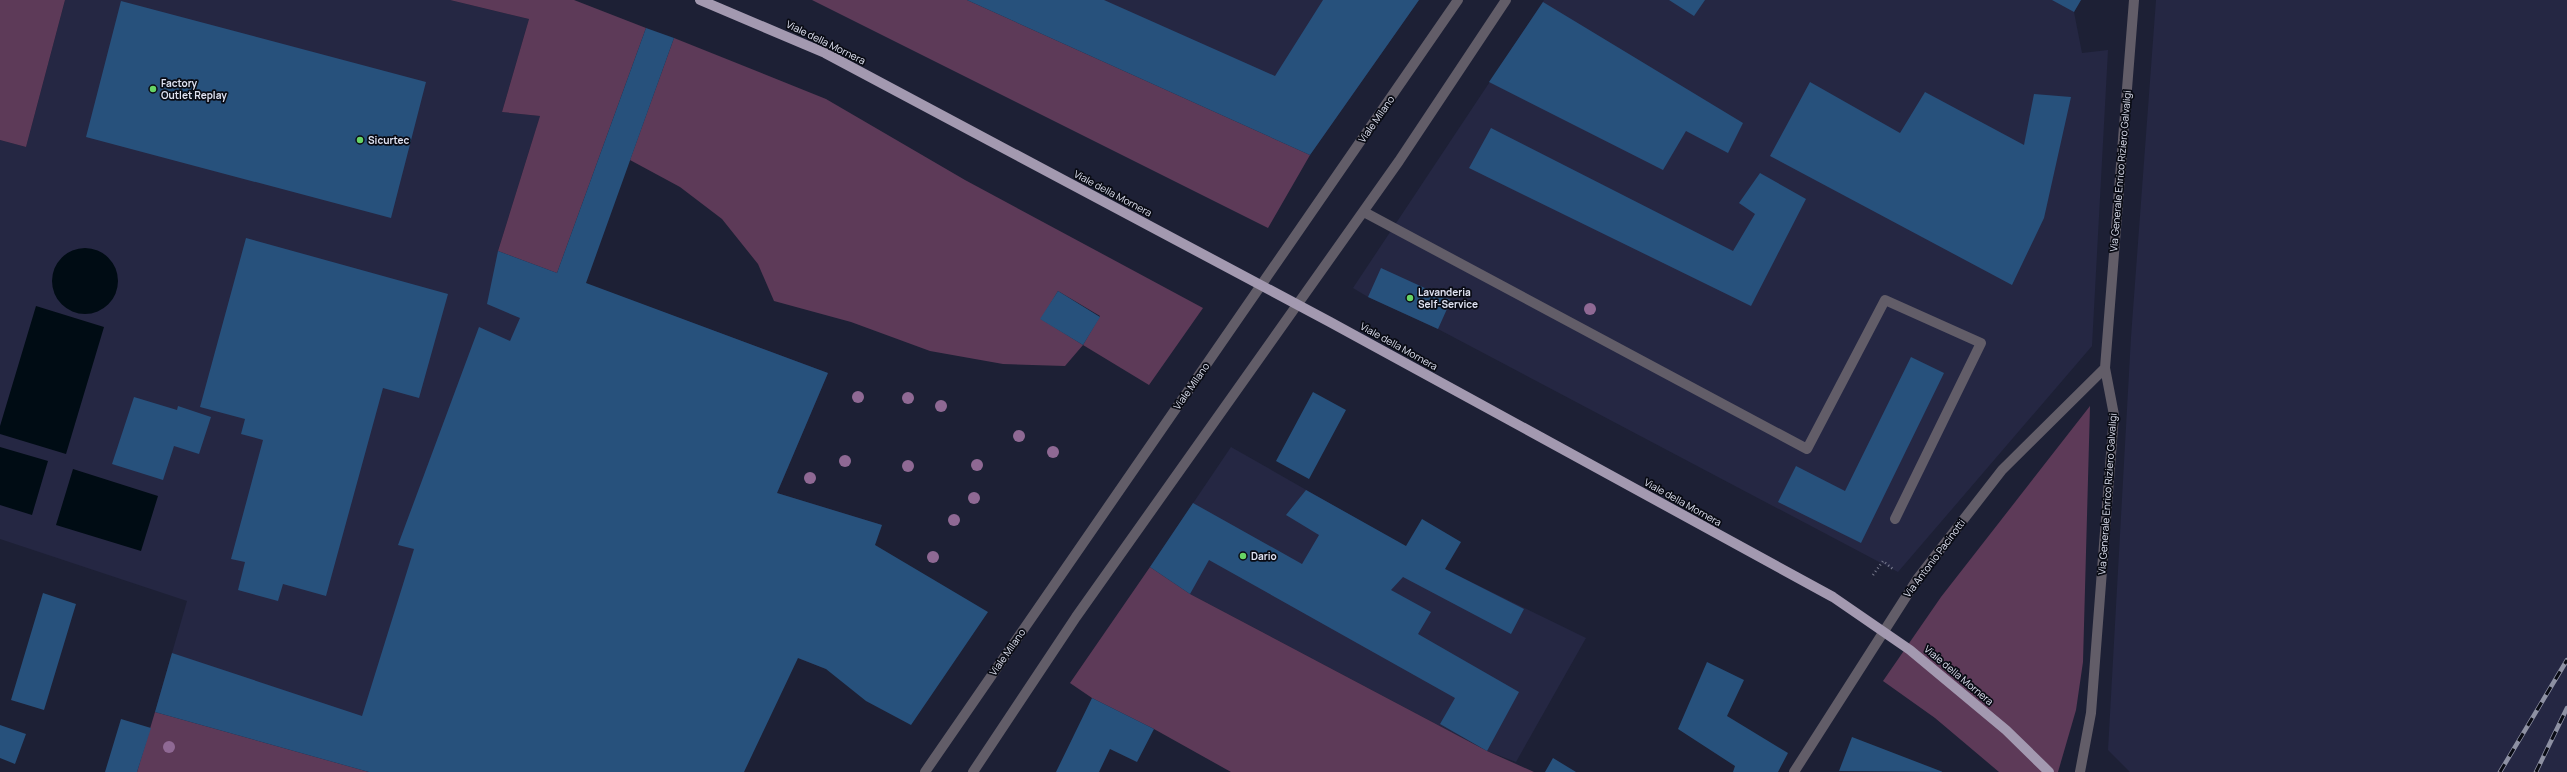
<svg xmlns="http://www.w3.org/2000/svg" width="2567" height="772" font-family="Manrope,sans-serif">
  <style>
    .built { fill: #252743 }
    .green { fill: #5d3a58; fill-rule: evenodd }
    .water { fill: #000c14 }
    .building { fill: #27517c }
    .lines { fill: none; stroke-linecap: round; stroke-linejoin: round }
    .path { stroke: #7b7e90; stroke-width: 2.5; stroke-dasharray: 1 3; stroke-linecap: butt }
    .minor { stroke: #625d68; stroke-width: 10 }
    .rail-casing { stroke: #8e91a3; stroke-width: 4.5 }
    .rail { stroke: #090b14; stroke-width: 3; stroke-dasharray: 9; stroke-linecap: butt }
    .major-bridge { stroke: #a399b0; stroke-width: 10 }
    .tree { fill: #8f6994 }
    .poi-dot { fill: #67d465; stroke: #090b14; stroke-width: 1.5 }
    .labels { text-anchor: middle; stroke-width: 3.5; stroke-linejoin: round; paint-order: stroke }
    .street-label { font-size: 10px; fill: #dfe2f1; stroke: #090b14 }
    .poi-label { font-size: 10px; font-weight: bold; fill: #dfe2f1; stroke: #090b14; text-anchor: start }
  </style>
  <rect width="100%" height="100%" fill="#1d2035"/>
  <path class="built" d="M 65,0 L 450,0 L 529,19 L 502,112 L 540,116 L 498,251 L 828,373 L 777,493 L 882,525 L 826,669 L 772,648 L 706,772 L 369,772 L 155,712 L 187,601 L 0,539 L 0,140 L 26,147 Z
    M 967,0 L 1419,0 L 1310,155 Z
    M 1544,0 L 2081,0 L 2074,12 L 2082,53 L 2108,50 L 2092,346 L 1898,572 L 1438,329 L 1368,297 L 1353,288 Z
    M 2156,0 L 2567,0 L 2567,772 L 2130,772 L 2108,750 L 2131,337 Z
    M 1231,447 L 1445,569 L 1586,638 L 1516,762 L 1487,751 L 1190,594 L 1150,567 Z"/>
  <path class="green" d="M 0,0 L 65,0 L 26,147 L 0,140 Z
    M 450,0 L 574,0 L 646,28 L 557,273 L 498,251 L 540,116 L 502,112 L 529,19 Z
    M 812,0 L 967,0 L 1310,155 L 1268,228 Z
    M 674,38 L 826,99 L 965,180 L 1203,308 L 1149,385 L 1083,345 L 1065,366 L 1003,364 L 930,351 L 851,322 L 774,301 L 758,264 L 722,219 L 680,187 L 630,160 ZM 1058,291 L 1100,316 L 1083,345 L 1041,319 Z
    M 2090,406 L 2083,662 L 2076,710 L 2058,772 L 1999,772 L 1935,718 L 1883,681 L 1941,597 Z
    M 1150,567 L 1190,594 L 1487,751 L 1534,772 L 1231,772 L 1154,729 L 1092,698 L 1070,683 Z
    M 155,712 L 369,772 L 137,772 Z"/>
  <path class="water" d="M52 281a33 33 0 1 1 66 0a33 33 0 1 1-66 0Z
    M 36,306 L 104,327 L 66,454 L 0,434 L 0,426 Z
    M 0,447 L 48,461 L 32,515 L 0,505 Z
    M 73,469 L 158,496 L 141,551 L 56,525 Z"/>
  <path class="building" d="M 967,0 L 1104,0 L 1275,76 L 1323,0 L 1419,0 L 1310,155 Z
    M 1669,0 L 1705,0 L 1694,16 Z
    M 2052,0 L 2081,0 L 2074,12 Z
    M 121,1 L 426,82 L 391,218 L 86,137 Z
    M 1543,2 L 1743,123 L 1728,153 L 1686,131 L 1663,170 L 1489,82 Z
    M 646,28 L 674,38 L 586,283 L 828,373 L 777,493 L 882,525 L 875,545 L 988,612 L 911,725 L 866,701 L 826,669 L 798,658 L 744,772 L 369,772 L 155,712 L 172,653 L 362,716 L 414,549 L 398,545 L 479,327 L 510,341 L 520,318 L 487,304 L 498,251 L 557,273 Z
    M 1810,82 L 1900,133 L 1925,92 L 2024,145 L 2034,94 L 2071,97 L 2044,218 L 2012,285 L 1770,156 Z
    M 1491,128 L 1733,251 L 1755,214 L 1739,203 L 1760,173 L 1806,199 L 1751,306 L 1469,168 Z
    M 246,238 L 448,294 L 419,398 L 383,388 L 326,596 L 283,584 L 278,601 L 238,590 L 245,562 L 231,559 L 263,440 L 241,434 L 245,419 L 200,407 Z
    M 1381,268 L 1451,300 L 1438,329 L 1368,297 Z
    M 1058,291 L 1100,317 L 1083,345 L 1040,319 Z
    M 1911,357 L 1944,373 L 1861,543 L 1778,502 L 1796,466 L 1845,491 Z
    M 1313,392 L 1346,410 L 1309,479 L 1276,461 Z
    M 134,397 L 177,410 L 178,406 L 211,417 L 199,454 L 174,446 L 163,480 L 112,464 Z
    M 1306,490 L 1406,546 L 1422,519 L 1461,542 L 1445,569 L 1524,609 L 1511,634 L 1403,577 L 1391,590 L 1431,612 L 1418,634 L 1519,692 L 1487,751 L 1440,724 L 1455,698 L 1209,560 L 1190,594 L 1150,567 L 1193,503 L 1302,564 L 1319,535 L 1286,515 Z
    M 43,593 L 76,604 L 44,710 L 11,700 Z
    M 1707,662 L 1744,680 L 1727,716 L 1788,753 L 1778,772 L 1733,772 L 1735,766 L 1678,729 Z
    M 1092,698 L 1154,729 L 1137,762 L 1110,749 L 1099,772 L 1056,772 Z
    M 121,719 L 151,728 L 137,772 L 105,772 Z
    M 0,725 L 26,734 L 15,764 L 0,758 Z
    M 1852,737 L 1943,772 L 1839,771 Z
    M 1553,758 L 1576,772 L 1545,772 Z"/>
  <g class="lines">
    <path class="path" d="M 1873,575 L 1883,561 L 1894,570"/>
    <path class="minor" d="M 1364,212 L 1807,449 L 1885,300 L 1981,343 L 1895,519
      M 925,772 L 1458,0
      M 973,772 L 1076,617 L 1399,161 L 1506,0
      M 1794,772 L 1918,578 L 2002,470 L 2105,368
      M 2080,772 L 2091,713 L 2114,415 L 2105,368 L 2134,0"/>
    <g class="rail-casing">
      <path id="rail" d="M 2500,772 L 2567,660
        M 2536,772 L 2567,708"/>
    </g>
    <use href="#rail" class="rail"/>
    <path class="major-bridge" d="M 700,0 L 825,53 L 1330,322 L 1833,597 L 1910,650 L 2006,730 L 2049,772"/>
  </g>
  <g class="tree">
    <circle cx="1590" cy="309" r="6"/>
    <circle cx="858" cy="397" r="6"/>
    <circle cx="908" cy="398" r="6"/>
    <circle cx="941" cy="406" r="6"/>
    <circle cx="1019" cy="436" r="6"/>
    <circle cx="1053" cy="452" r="6"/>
    <circle cx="845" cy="461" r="6"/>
    <circle cx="977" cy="465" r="6"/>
    <circle cx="908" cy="466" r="6"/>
    <circle cx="810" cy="478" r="6"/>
    <circle cx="974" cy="498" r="6"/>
    <circle cx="954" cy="520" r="6"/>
    <circle cx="933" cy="557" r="6"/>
    <circle cx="169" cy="747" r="6"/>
  </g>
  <g class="poi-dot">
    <circle cx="153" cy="89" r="4"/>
    <circle cx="360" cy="140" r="4"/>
    <circle cx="1410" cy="298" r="4"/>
    <circle cx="1243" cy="556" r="4"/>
  </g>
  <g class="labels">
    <g class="street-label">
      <text transform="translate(826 42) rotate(26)" y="4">Viale della Mornera</text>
      <text transform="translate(1376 119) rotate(-55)" y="4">Viale Milano</text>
      <text transform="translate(2120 171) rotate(-85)" y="4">Via Generale Enrico Riziero Galvaligi</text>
      <text transform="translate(1113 193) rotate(28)" y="4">Viale della Mornera</text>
      <text transform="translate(1399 346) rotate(29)" y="4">Viale della Mornera</text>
      <text transform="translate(1191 386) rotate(-55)" y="4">Viale Milano</text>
      <text transform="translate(2107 494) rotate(-86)" y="4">Via Generale Enrico Riziero Galvaligi</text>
      <text transform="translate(1683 502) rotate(29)" y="4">Viale della Mornera</text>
      <text transform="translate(1934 558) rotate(-53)" y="4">Via Antonio Pacinotti</text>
      <text transform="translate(1007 652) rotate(-55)" y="4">Viale Milano</text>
      <text transform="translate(1959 675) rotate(40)" y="4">Viale della Mornera</text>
    </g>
    <g class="poi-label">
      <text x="161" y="87">Factory<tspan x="161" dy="12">Outlet Replay</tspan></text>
      <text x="368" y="144">Sicurtec</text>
      <text x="1418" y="296">Lavanderia<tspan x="1418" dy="12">Self-Service</tspan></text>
      <text x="1251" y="560">Dario</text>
    </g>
  </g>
</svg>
